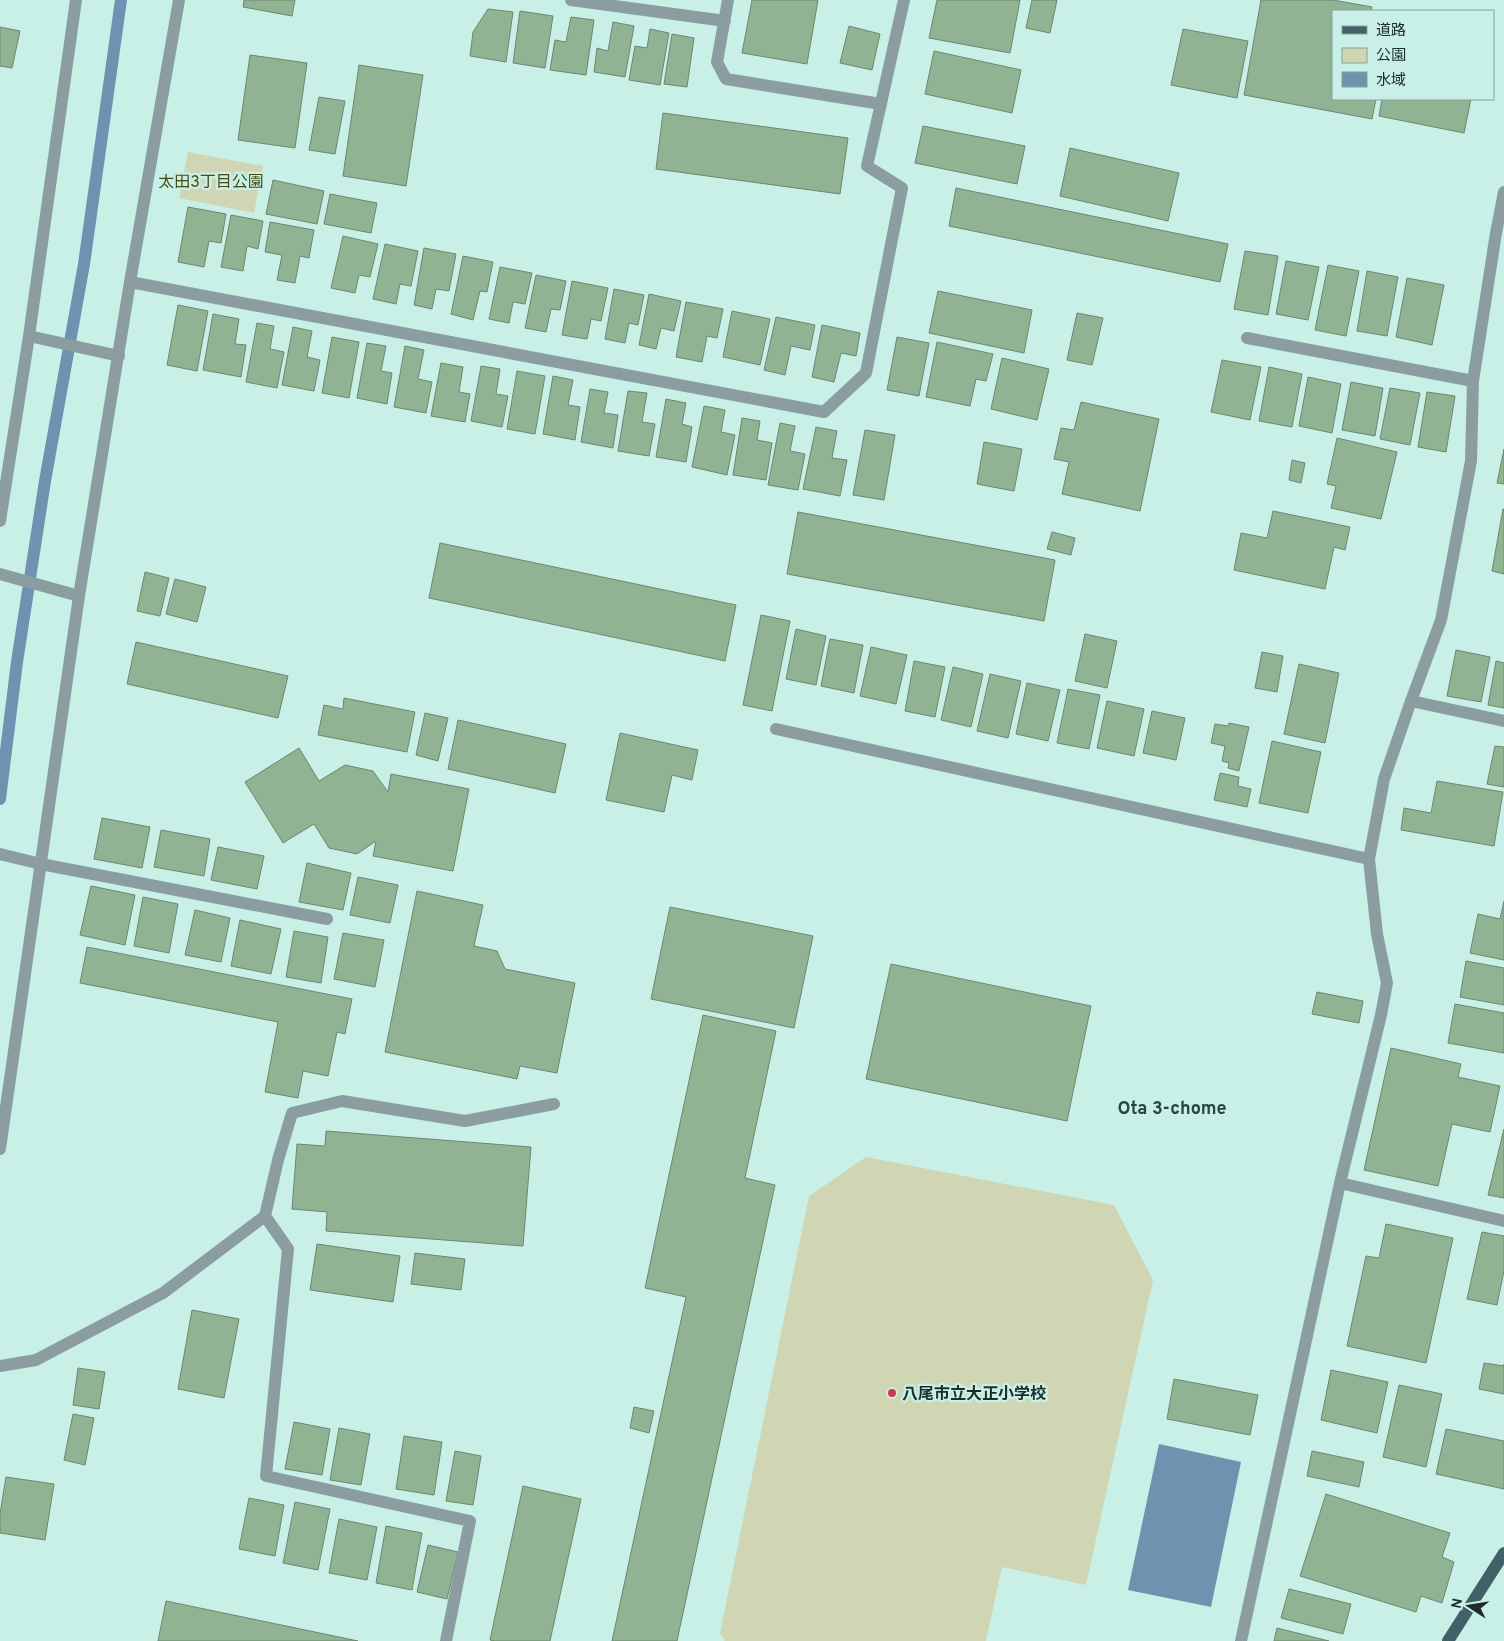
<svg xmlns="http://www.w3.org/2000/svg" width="1504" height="1641" font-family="Overpass,'Noto Sans JP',sans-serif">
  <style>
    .green { fill: #d0d6b4 }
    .water { fill: #6f92b1 }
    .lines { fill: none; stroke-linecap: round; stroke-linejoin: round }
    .stream { stroke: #6f92b1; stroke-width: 12 }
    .building { fill: #90b493; stroke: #6d866f }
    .service { stroke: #8c9da1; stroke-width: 12 }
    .minor { stroke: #8c9da1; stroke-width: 12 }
    .tertiary { stroke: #8c9da1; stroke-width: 12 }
    .primary { stroke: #426067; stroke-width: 12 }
    .poi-dot { fill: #cb3a51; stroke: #c8f0e7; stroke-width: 2 }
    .labels { text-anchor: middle; stroke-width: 4.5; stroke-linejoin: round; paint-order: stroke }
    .park-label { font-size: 16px; fill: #464b17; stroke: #c8f0e7 }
    .poi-label { font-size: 16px; font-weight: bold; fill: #1d2d2a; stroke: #c8f0e7; text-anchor: start }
    .neighbourhood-label { font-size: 18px; font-weight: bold; fill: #244841; stroke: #c8f0e7 }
  </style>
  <rect width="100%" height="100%" fill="#c8f0e7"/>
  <path class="green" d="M 188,152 L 263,166 L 254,213 L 179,198 Z
    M 866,1157 L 1114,1205 L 1153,1280 L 1086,1585 L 1002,1567 L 986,1641 L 725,1641 L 720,1633 L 809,1196 Z"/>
  <path class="water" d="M 1159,1444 L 1241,1462 L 1211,1607 L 1128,1590 Z"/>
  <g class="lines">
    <path class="stream" d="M 0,799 L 17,662 L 45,481 L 84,264 L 121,0"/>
  </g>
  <path class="building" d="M 244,0 L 295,0 L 292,16 L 243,7 Z
    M 752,0 L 818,0 L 807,64 L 742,53 Z
    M 937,0 L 1020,0 L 1010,53 L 929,38 Z
    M 1032,0 L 1057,0 L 1050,33 L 1026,28 Z
    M 1261,0 L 1333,0 L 1372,7 L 1371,11 L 1333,11 L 1333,99 L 1376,99 L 1372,119 L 1244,95 Z
    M 488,9 L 513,12 L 506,62 L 470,56 L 473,32 Z
    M 520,11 L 553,16 L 545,68 L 513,63 Z
    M 571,17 L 594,20 L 586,75 L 550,70 L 555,40 L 566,42 Z
    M 613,22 L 634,26 L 625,77 L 594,72 L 597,48 L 608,51 Z
    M 849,26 L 880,34 L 872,70 L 840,63 Z
    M 0,27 L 20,31 L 12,68 L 0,66 Z
    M 650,29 L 669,33 L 660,85 L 629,80 L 635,46 L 647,48 Z
    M 1183,29 L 1248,41 L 1237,98 L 1171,85 Z
    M 672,34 L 694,38 L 687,87 L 664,84 Z
    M 934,51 L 1021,70 L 1012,113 L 925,94 Z
    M 250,55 L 307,63 L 295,148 L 238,140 Z
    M 359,65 L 423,75 L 406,186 L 343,176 Z
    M 319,97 L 345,101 L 335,154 L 309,150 Z
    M 1382,99 L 1471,99 L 1464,133 L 1379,116 Z
    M 663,113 L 848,138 L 840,194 L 656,169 Z
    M 923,126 L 1025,146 L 1017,184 L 915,163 Z
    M 1070,148 L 1179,173 L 1168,221 L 1060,196 Z
    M 273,180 L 324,191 L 317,224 L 266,214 Z
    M 956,188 L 1228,244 L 1220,282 L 949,226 Z
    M 330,194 L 377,203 L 371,233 L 324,224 Z
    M 188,207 L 226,214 L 221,243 L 209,241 L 204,267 L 178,262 Z
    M 231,215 L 263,221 L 258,249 L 247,246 L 243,271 L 221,267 Z
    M 270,222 L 314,230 L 309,258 L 300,256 L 295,283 L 277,280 L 282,255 L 265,252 Z
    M 343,236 L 378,244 L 370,277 L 359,275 L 355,293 L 331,288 Z
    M 385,244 L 418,251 L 411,286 L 400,284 L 396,304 L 373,299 Z
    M 424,248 L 456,254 L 449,291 L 436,289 L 432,309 L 414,305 Z
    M 1245,251 L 1278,256 L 1268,315 L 1234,309 Z
    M 463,256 L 493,262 L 487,292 L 480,291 L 473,320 L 451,314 Z
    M 1286,261 L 1319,267 L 1308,320 L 1276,314 Z
    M 1328,265 L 1359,271 L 1346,336 L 1315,330 Z
    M 500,267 L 532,273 L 525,304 L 513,302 L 509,323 L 489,319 Z
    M 1367,271 L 1398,277 L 1387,336 L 1357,331 Z
    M 536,275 L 566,281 L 560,310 L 551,309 L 546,332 L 525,328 Z
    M 1407,278 L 1444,285 L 1432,345 L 1396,337 Z
    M 572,281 L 608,288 L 601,321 L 591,319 L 587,339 L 562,335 Z
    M 614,289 L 644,295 L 638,325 L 629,323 L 625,343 L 605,339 Z
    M 938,291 L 1032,310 L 1024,353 L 929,333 Z
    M 649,294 L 681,301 L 674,331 L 661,328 L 656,349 L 639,345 Z
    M 686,302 L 723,309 L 717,338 L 707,336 L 702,362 L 676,357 Z
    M 178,305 L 208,311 L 197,371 L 167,365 Z
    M 732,311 L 770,319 L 760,365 L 723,357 Z
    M 1077,313 L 1103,318 L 1092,365 L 1067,360 Z
    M 213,314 L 239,319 L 235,344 L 246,345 L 241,377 L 203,370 Z
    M 776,317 L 815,325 L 810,350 L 791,346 L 785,375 L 764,370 Z
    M 257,323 L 274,326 L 270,349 L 284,352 L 277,388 L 246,382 Z
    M 822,325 L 860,333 L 856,356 L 841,353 L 834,382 L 812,377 Z
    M 293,327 L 312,331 L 307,357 L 320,360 L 314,391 L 282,385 Z
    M 332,337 L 359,342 L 349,398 L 322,393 Z
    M 897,337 L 929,343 L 919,396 L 887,390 Z
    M 937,342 L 993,354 L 986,381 L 976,379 L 970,406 L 926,397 Z
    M 367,343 L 386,346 L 381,371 L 392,373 L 387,404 L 357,398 Z
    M 405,346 L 424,350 L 418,379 L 432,382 L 426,413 L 394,407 Z
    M 1002,358 L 1049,369 L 1037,420 L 991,409 Z
    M 1222,360 L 1261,367 L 1250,420 L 1211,412 Z
    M 441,363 L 463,367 L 459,392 L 470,394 L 465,422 L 431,416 Z
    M 481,366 L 500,369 L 496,394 L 508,396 L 502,427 L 471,421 Z
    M 1269,367 L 1302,374 L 1292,427 L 1259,421 Z
    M 517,371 L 545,376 L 535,434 L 507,429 Z
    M 553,376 L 573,380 L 568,405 L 580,407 L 575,440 L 543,434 Z
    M 1308,377 L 1341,384 L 1332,433 L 1299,426 Z
    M 1351,382 L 1383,388 L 1375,436 L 1342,430 Z
    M 1390,388 L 1420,393 L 1410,445 L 1380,439 Z
    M 590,389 L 608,392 L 604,413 L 618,415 L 613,448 L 581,442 Z
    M 628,391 L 647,393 L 642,422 L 655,424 L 649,456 L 618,451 Z
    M 1427,392 L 1455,396 L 1446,452 L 1418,447 Z
    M 666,399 L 686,403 L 682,424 L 692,427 L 686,462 L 656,457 Z
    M 1081,402 L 1159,419 L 1140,511 L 1062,494 L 1069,462 L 1054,459 L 1061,428 L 1074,430 Z
    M 704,406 L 725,410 L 721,432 L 735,435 L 727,475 L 692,467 Z
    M 742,418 L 760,421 L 757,440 L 772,443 L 766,480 L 733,475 Z
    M 780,423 L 795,426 L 790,451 L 805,454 L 798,490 L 768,485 Z
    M 816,427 L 837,431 L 832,458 L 847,460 L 840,496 L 803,489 Z
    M 865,430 L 895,435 L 884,500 L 853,495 Z
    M 1337,438 L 1397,452 L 1381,519 L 1331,508 L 1336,486 L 1327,484 Z
    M 984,442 L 1022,449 L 1014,491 L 977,484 Z
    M 1504,449 L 1504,484 L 1497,483 Z
    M 1292,460 L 1305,463 L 1301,483 L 1289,480 Z
    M 1503,509 L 1504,509 L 1504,574 L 1492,571 Z
    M 1273,511 L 1350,527 L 1345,550 L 1334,547 L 1325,589 L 1234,570 L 1241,533 L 1267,538 Z
    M 798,512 L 1055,560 L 1044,621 L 787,574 Z
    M 1052,532 L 1075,538 L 1071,555 L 1047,549 Z
    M 440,543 L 736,605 L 725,661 L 429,598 Z
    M 145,572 L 169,578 L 160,616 L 137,611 Z
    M 175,579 L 206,587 L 197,622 L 166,614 Z
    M 761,615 L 790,621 L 772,711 L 743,705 Z
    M 796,629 L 826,636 L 816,685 L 786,679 Z
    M 1085,634 L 1117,641 L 1107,688 L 1075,681 Z
    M 830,639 L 863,645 L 854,693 L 821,686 Z
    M 136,642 L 288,676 L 278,718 L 127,684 Z
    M 871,647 L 907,655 L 896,704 L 860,696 Z
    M 1456,650 L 1490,657 L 1481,702 L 1447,696 Z
    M 1262,652 L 1283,656 L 1277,692 L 1255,688 Z
    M 914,661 L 945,667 L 935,717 L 905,711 Z
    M 1496,661 L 1504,663 L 1504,708 L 1488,705 Z
    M 1299,664 L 1339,673 L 1325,743 L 1284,734 Z
    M 953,667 L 983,674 L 971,727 L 941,720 Z
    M 990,674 L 1021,681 L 1008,738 L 977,731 Z
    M 1027,683 L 1060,690 L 1048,741 L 1016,734 Z
    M 1068,689 L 1100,695 L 1089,749 L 1057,743 Z
    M 344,698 L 415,712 L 407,752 L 318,735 L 324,705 L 343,709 Z
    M 1107,701 L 1144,709 L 1134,756 L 1097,748 Z
    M 1152,711 L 1185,718 L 1176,760 L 1143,753 Z
    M 425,713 L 448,718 L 438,761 L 416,755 Z
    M 458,720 L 566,744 L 555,793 L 448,769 Z
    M 1229,723 L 1249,727 L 1239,771 L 1228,768 L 1229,763 L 1222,761 L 1225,746 L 1211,743 L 1215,724 L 1228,726 Z
    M 620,733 L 698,750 L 692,780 L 672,775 L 664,812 L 606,800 Z
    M 1272,741 L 1321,752 L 1308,813 L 1259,803 Z
    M 1495,746 L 1504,747 L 1504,787 L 1487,784 Z
    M 299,748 L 319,781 L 345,765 L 373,771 L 388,792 L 391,774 L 469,789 L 453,871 L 373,856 L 376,841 L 357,854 L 329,848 L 314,824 L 283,843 L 245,782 Z
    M 1220,773 L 1239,777 L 1238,786 L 1251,789 L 1247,807 L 1214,800 Z
    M 1437,781 L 1503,792 L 1494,846 L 1401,830 L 1404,808 L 1431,813 Z
    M 102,818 L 150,827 L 142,868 L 94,859 Z
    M 161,830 L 210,839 L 204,876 L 154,867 Z
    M 218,847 L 264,856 L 257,889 L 211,880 Z
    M 307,863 L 351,873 L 343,910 L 299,902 Z
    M 358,877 L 398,885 L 390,923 L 350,915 Z
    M 91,886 L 135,895 L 125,945 L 80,935 Z
    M 417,891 L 483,905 L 474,946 L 497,951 L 505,969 L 575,983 L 557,1073 L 520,1066 L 517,1079 L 385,1052 Z
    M 143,897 L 178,904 L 169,953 L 134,946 Z
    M 1504,901 L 1504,960 L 1470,953 L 1478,914 L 1500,919 Z
    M 670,907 L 813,936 L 794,1028 L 651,999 Z
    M 195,910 L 230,918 L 221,962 L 185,955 Z
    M 240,920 L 281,929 L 271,974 L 231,966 Z
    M 294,931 L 328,937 L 321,983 L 286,977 Z
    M 343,933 L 384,940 L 375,987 L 334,979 Z
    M 87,947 L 352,999 L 345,1034 L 337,1032 L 328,1076 L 303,1071 L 298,1098 L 265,1092 L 278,1022 L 80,983 Z
    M 1466,961 L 1504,968 L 1504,1005 L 1460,997 Z
    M 891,964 L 1091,1006 L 1067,1121 L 866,1079 Z
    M 1317,992 L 1363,1001 L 1359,1023 L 1312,1014 Z
    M 1455,1004 L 1504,1013 L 1504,1053 L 1448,1043 Z
    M 703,1015 L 776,1031 L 745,1178 L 775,1185 L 677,1641 L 612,1641 L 686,1297 L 645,1288 Z
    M 1391,1048 L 1461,1064 L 1458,1077 L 1500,1086 L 1490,1132 L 1452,1124 L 1438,1186 L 1364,1170 Z
    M 1504,1129 L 1504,1198 L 1488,1195 Z
    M 326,1131 L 531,1147 L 523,1246 L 326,1231 L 327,1212 L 292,1209 L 297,1144 L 325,1146 Z
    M 1386,1224 L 1453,1238 L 1426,1363 L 1347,1346 L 1366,1256 L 1379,1258 Z
    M 1482,1232 L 1504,1236 L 1504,1271 L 1497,1305 L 1467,1299 Z
    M 317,1244 L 400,1256 L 393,1302 L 310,1290 Z
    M 415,1253 L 465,1259 L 461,1290 L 411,1284 Z
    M 192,1310 L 239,1319 L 224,1398 L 178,1389 Z
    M 1484,1363 L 1504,1366 L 1504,1364 L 1504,1394 L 1479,1389 Z
    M 78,1368 L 105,1372 L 99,1409 L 73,1405 Z
    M 1331,1370 L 1388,1382 L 1377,1433 L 1321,1420 Z
    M 1174,1379 L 1258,1395 L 1250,1435 L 1167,1419 Z
    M 1399,1385 L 1442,1394 L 1426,1467 L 1383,1457 Z
    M 634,1407 L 654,1411 L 649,1433 L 630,1428 Z
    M 73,1414 L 94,1418 L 85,1465 L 64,1460 Z
    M 294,1422 L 330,1429 L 322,1475 L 285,1469 Z
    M 339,1428 L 370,1434 L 361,1485 L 330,1480 Z
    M 1446,1429 L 1504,1441 L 1504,1489 L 1436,1474 Z
    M 404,1436 L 442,1442 L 434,1495 L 396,1489 Z
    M 455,1451 L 481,1456 L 473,1505 L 446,1501 Z
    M 1312,1451 L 1364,1462 L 1359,1487 L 1307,1476 Z
    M 6,1477 L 54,1484 L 45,1540 L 0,1533 L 0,1514 Z
    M 523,1486 L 581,1499 L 550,1641 L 495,1641 L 490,1640 Z
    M 1326,1494 L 1450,1533 L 1442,1557 L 1454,1562 L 1442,1603 L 1421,1596 L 1416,1612 L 1300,1576 Z
    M 249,1498 L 284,1505 L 275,1556 L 239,1549 Z
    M 295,1502 L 330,1509 L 318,1570 L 283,1563 Z
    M 339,1519 L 377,1527 L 367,1580 L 329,1573 Z
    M 386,1526 L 422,1533 L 412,1590 L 376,1583 Z
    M 428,1545 L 458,1552 L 447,1599 L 417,1592 Z
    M 1289,1589 L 1351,1604 L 1343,1634 L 1281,1618 Z
    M 166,1601 L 358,1641 L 158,1641 Z
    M 1277,1628 L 1329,1641 L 1274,1641 Z"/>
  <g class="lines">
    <path class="service" d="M 571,0 L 725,21
      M 728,0 L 717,62 L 726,79 L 881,104
      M 1247,338 L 1473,381
      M 1411,701 L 1504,721
      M 41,864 L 327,919"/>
    <path class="minor" d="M 130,282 L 824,412 L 866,373 L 902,188 L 867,166 L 904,0
      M 29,336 L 119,356
      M 0,521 L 29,336 L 76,0
      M 0,574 L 79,596
      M 776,729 L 1369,859
      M 0,854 L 41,864
      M 1340,1183 L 1504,1221
      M 265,1216 L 288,1249 L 266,1476 L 470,1521 L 446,1641
      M 0,1366 L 36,1360 L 163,1293 L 265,1216 L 278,1160 L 292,1113 L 342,1101 L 465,1121 L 554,1104
      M 1241,1641 L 1340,1183 L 1381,1015 L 1387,983 L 1377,934 L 1369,859 L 1384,779 L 1411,701 L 1441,620 L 1471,461 L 1473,381 L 1496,233 L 1504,192"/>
    <path class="tertiary" d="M 0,1149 L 79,596 L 130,282 L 179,0"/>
    <path class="primary" d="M 1448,1641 L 1504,1553"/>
  </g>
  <circle class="poi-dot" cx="892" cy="1393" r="5"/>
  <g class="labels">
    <g class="park-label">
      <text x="211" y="187">太田3丁目公園</text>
    </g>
    <g class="poi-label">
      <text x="902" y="1399">八尾市立大正小学校</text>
    </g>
    <g class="neighbourhood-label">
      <text x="1172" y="1114">Ota 3-chome</text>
    </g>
  </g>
  <rect x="1332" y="10" width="162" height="90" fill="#c8f0e7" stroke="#84a29b"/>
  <rect x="1342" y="26" width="25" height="8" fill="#426067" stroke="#84a29b"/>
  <text x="1376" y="35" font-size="15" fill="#1d2d2a">道路</text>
  <rect x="1342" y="48" width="25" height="15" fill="#d0d6b4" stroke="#84a29b"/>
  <text x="1376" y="60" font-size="15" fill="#1d2d2a">公園</text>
  <rect x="1342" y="72" width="25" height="15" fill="#6f92b1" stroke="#84a29b"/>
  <text x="1376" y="85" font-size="15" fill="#1d2d2a">水域</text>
  <g transform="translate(1469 1606) rotate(282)" stroke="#c8f0e7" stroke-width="4" paint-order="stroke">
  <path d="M0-4L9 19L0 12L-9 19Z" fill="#1d2d2a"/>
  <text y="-8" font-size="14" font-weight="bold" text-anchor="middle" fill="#1d2d2a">N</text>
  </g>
</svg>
